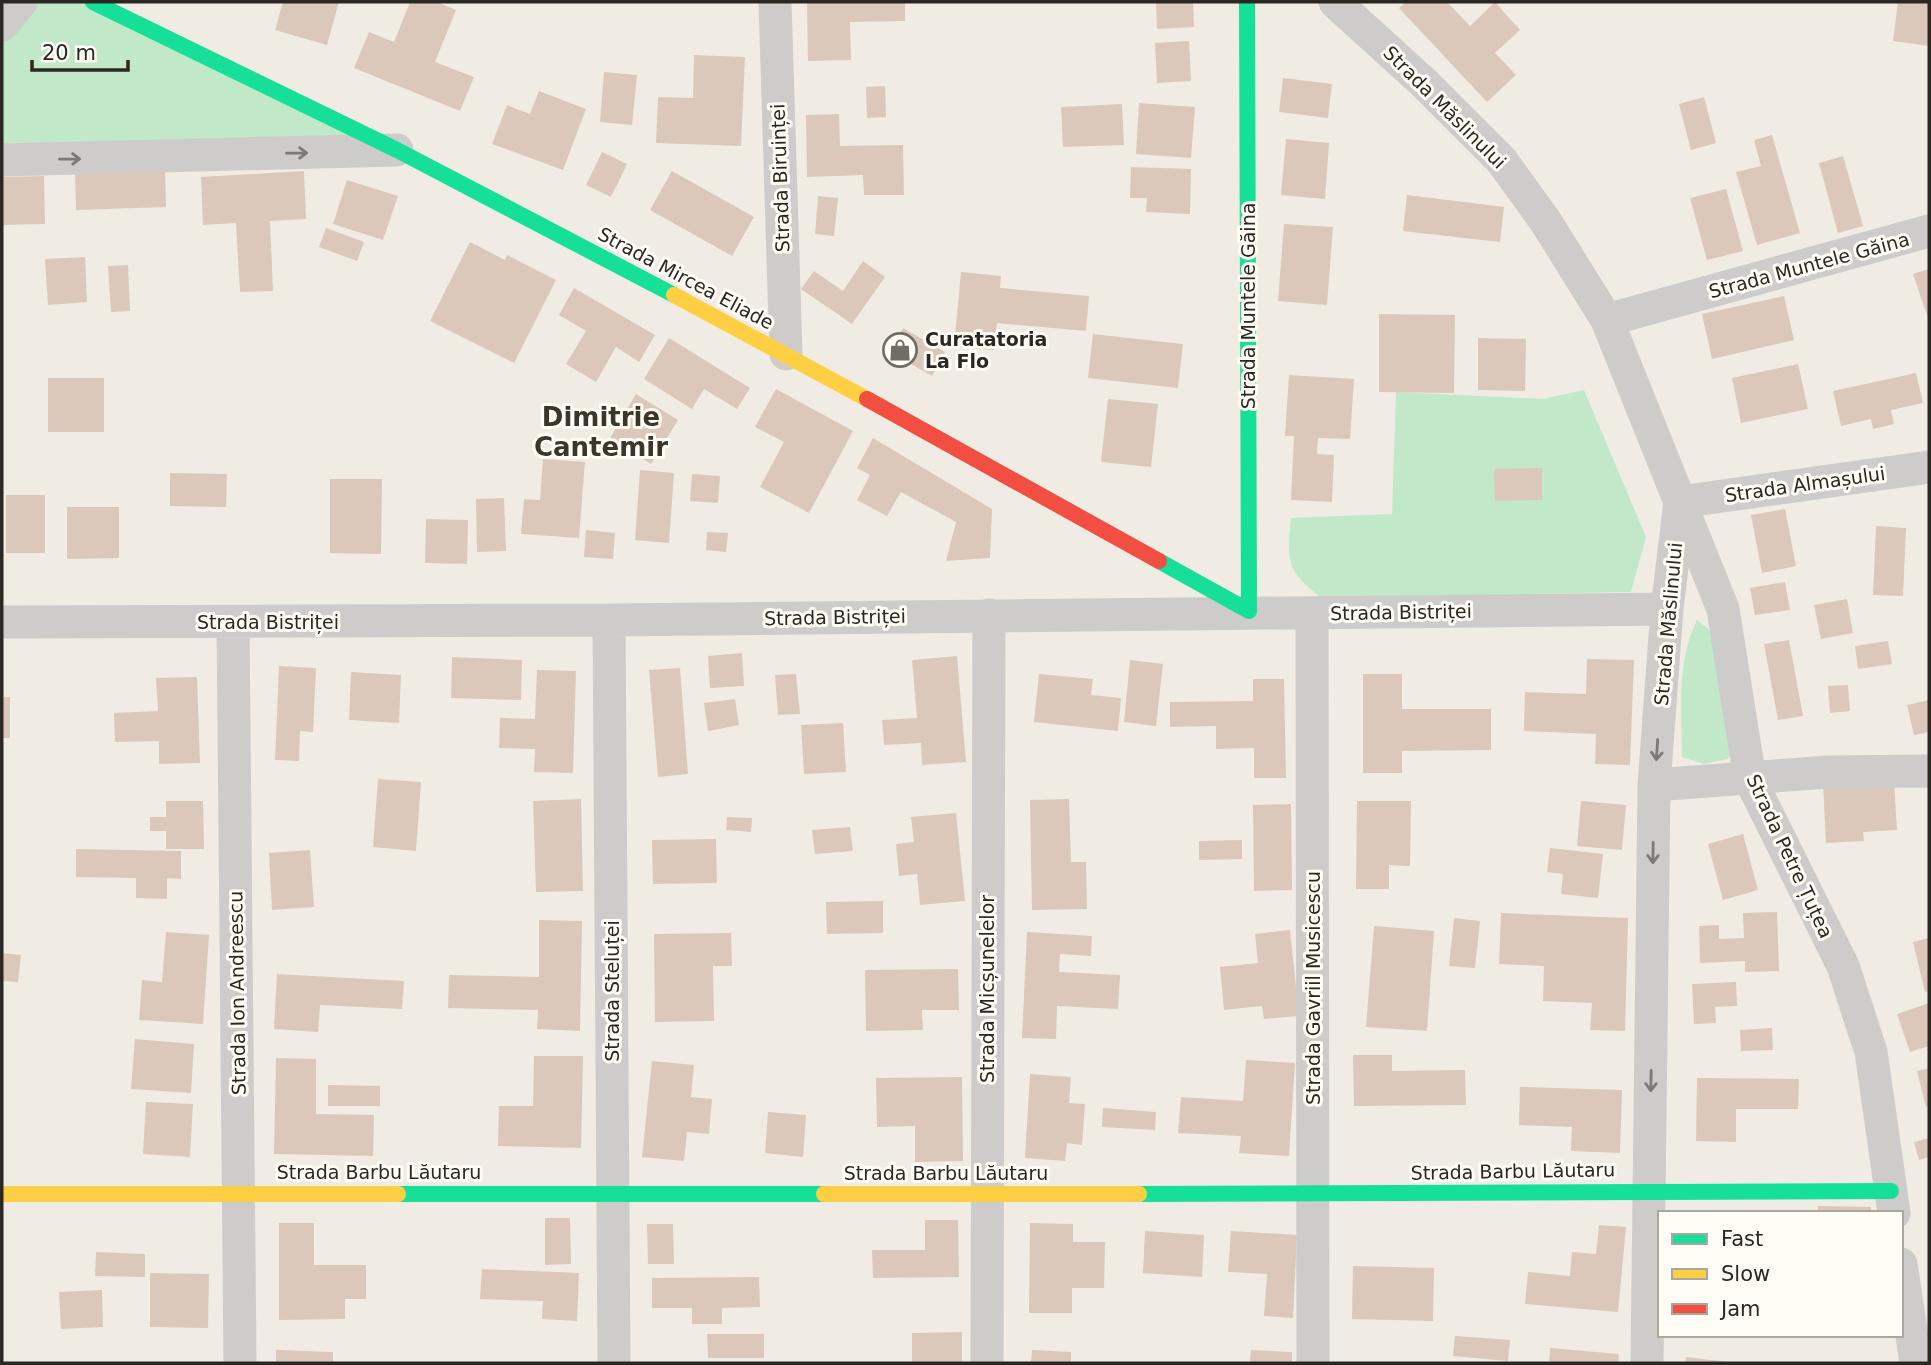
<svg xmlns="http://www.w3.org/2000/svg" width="1931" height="1365" font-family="'DejaVu Sans',sans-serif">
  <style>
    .green { fill: #c1e8c8 }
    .building { fill: #dbc8ba }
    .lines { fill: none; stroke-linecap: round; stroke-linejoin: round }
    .street { stroke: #cdccca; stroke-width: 33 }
    .fast { stroke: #16e098; stroke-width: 16 }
    .slow { stroke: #ffcf43; stroke-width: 16 }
    .jam { stroke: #f24e42; stroke-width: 16 }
    .oneway { stroke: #7c7a76 }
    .labels { text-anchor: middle; stroke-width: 6; stroke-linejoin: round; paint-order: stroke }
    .street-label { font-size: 19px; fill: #2b2823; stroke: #fffbf5 }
    .poi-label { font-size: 19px; font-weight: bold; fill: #2b2823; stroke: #fffbf5; text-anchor: start }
    .district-label { font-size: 26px; font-weight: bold; fill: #3c3529; stroke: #fffbf5 }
  </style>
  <rect width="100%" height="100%" fill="#f0ece4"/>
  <path class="green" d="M 2,2 L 93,2 L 397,150 L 2,160 Z
    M 1584,390 L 1646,537 L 1631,592 L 1322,598 C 1286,571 1287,562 1291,518 L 1392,514 L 1396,392 L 1543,399 Z
    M 1697,620 L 1713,633 L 1734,744 L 1728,759 L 1704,764 L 1682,757 C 1682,711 1676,662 1697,620 Z"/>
  <path class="building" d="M 283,2 L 339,2 L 327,45 L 275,30 Z
    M 410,2 L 437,2 L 456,10 L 435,62 L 474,77 L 460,111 L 354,68 L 369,32 L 394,42 Z
    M 807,2 L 905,2 L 905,21 L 850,22 L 851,60 L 808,61 Z
    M 1156,2 L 1193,2 L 1194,27 L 1157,29 Z
    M 1406,2 L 1447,2 L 1470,26 L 1495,2 L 1520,30 L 1495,53 L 1516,75 L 1487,102 L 1399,8 Z
    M 1898,2 L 1929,2 L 1929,46 L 1893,41 Z
    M 1189,41 L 1191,81 L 1157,83 L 1155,43 Z
    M 694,55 L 745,57 L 741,146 L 656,143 L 658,97 L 693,98 Z
    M 604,72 L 637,75 L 632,125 L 600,122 Z
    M 1283,78 L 1332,84 L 1328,118 L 1279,112 Z
    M 885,86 L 886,117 L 867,118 L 866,87 Z
    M 539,91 L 586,109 L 563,170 L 492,144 L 507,105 L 530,114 Z
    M 1704,97 L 1716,143 L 1691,150 L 1679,104 Z
    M 1139,103 L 1195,107 L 1191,158 L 1136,154 Z
    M 1122,104 L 1124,145 L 1063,147 L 1061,107 Z
    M 839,114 L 840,146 L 903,145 L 904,195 L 864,195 L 863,175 L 807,177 L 806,115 Z
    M 1772,135 L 1800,233 L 1757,245 L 1736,172 L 1761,166 L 1754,140 Z
    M 1286,139 L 1329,143 L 1325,199 L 1281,195 Z
    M 602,152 L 627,164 L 611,197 L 586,185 Z
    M 1843,156 L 1863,226 L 1838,233 L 1819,163 Z
    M 1131,167 L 1191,169 L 1190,214 L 1146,212 L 1147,198 L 1130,198 Z
    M 165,171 L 166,207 L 76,210 L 75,174 Z
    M 304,171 L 306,219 L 270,221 L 273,291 L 240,292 L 236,223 L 203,225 L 201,177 Z
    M 672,171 L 754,217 L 732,256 L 650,210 Z
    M 44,176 L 45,224 L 2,225 L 2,177 Z
    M 347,180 L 398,196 L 383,240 L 333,224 Z
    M 1726,189 L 1743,251 L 1707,260 L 1690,198 Z
    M 1407,195 L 1504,207 L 1500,242 L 1403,231 Z
    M 818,196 L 838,198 L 834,236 L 815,234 Z
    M 1284,224 L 1333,227 L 1327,305 L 1278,301 Z
    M 326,228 L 364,242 L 357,261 L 319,247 Z
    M 470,242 L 505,260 L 507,255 L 556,280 L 514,363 L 430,321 Z
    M 85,257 L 87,302 L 48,305 L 45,259 Z
    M 863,261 L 885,277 L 852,324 L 801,289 L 814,271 L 843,291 Z
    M 128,265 L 130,311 L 111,312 L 108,266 Z
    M 1929,269 L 1929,321 L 1913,274 Z
    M 961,272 L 1001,276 L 1000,288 L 1089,296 L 1086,331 L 997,323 L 994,350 L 954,347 Z
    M 574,288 L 655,335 L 639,362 L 616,347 L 596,382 L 566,364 L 586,331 L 559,315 Z
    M 1784,296 L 1794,340 L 1712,359 L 1702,314 Z
    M 1379,314 L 1455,315 L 1454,393 L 1379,392 Z
    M 903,328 L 945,352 L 932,376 L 890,352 Z
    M 1093,334 L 1183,344 L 1178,388 L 1088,378 Z
    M 669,338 L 750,388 L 737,409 L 704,389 L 692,409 L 644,379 Z
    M 1478,338 L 1526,339 L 1525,391 L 1478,390 Z
    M 1798,364 L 1808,409 L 1741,423 L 1732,378 Z
    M 1916,373 L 1923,403 L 1891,410 L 1894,424 L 1873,429 L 1871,419 L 1841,426 L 1833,391 Z
    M 1289,375 L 1354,379 L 1350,439 L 1318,438 L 1317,454 L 1334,455 L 1332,502 L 1291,500 L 1294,436 L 1285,436 Z
    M 48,378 L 104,378 L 104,432 L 48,432 Z
    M 776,389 L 853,431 L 809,513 L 760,487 L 784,442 L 755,427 Z
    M 636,394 L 678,420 L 651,464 L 610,438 Z
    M 1108,399 L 1158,404 L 1151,467 L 1101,462 Z
    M 873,438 L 992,509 L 990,558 L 946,561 L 956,522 L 901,492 L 887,516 L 857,500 L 870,475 L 857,468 Z
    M 543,459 L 585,462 L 579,538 L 521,534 L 524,499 L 540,500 Z
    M 1542,468 L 1542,500 L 1495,501 L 1494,469 Z
    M 640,470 L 674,473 L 669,543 L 635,540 Z
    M 170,473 L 227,474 L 226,507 L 170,506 Z
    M 692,474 L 720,476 L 718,503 L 690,501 Z
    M 330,479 L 382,479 L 381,554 L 330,553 Z
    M 6,495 L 45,495 L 45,553 L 6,553 Z
    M 504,498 L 506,551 L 477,552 L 476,499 Z
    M 67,507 L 119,507 L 119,558 L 67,559 Z
    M 1785,509 L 1796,566 L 1762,573 L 1751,515 Z
    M 426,519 L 468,520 L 467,564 L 425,563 Z
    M 1876,526 L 1906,528 L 1903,596 L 1873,595 Z
    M 586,530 L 615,533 L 613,559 L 584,557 Z
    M 707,532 L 728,533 L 726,552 L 706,550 Z
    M 1785,582 L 1790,610 L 1755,615 L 1750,588 Z
    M 1847,599 L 1853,633 L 1821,639 L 1814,605 Z
    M 1789,640 L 1803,716 L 1778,720 L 1764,644 Z
    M 1888,641 L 1892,664 L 1858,669 L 1855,646 Z
    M 742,653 L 744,686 L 710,688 L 708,656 Z
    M 957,656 L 966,762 L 922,765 L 921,743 L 884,745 L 882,720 L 917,718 L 912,660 Z
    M 452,657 L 522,660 L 521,700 L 451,698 Z
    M 1587,659 L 1634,660 L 1630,765 L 1595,764 L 1596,734 L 1524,731 L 1525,692 L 1586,694 Z
    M 1130,660 L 1163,664 L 1156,726 L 1124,722 Z
    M 279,666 L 316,668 L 313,732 L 300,731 L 299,761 L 275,760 Z
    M 680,668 L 688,774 L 658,777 L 649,670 Z
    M 537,670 L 576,671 L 573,773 L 534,772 L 535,749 L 499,748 L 500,718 L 535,719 Z
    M 351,672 L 401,675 L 399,723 L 349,720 Z
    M 796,674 L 800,714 L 778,715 L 775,675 Z
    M 1039,674 L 1093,679 L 1091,695 L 1121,698 L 1118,731 L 1034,722 Z
    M 1363,674 L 1402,674 L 1402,709 L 1491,709 L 1491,750 L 1402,751 L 1402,773 L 1363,773 Z
    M 197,677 L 200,763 L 159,764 L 159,741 L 115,742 L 114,713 L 158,711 L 156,678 Z
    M 1253,679 L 1284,679 L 1286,778 L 1254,778 L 1254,748 L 1216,749 L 1216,726 L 1170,727 L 1170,702 L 1253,701 Z
    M 1848,685 L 1850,711 L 1830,713 L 1828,686 Z
    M 2,697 L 10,697 L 10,738 L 2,738 Z
    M 735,699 L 739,725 L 708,731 L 704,703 Z
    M 1929,700 L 1929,732 L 1914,735 L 1907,705 Z
    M 843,723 L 846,772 L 804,774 L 801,725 Z
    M 378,779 L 421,782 L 416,851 L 373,847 Z
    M 1894,780 L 1897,830 L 1863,832 L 1864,841 L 1826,843 L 1823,784 Z
    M 581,799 L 583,891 L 536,892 L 533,801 Z
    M 1069,799 L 1071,862 L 1086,862 L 1087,909 L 1032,910 L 1030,800 Z
    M 166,801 L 203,801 L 204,849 L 166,849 L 166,831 L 150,831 L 150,817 L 166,817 Z
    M 1357,801 L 1411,801 L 1410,866 L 1389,865 L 1389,889 L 1356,889 Z
    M 1581,801 L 1626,805 L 1622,850 L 1577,846 Z
    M 1291,804 L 1292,890 L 1254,891 L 1253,805 Z
    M 956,813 L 965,901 L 920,905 L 917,874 L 899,876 L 896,844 L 914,842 L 911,817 Z
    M 727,817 L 752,818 L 751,832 L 726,830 Z
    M 850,827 L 853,851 L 815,854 L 812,830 Z
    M 1743,834 L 1758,890 L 1723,900 L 1708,844 Z
    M 716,839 L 717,883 L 653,884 L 652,840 Z
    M 1242,840 L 1242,859 L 1199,860 L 1199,841 Z
    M 1550,848 L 1603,854 L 1598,898 L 1561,894 L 1563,874 L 1547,872 Z
    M 76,849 L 181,851 L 181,879 L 167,878 L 167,899 L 136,898 L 136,878 L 76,877 Z
    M 310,850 L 314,907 L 272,910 L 269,853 Z
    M 883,901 L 883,933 L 827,934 L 826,902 Z
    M 1777,912 L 1779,971 L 1745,972 L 1745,961 L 1700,963 L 1699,926 L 1719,925 L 1719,939 L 1744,938 L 1743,913 Z
    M 1501,913 L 1628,918 L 1625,1031 L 1590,1030 L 1592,1003 L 1543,1001 L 1544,966 L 1499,964 Z
    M 1454,918 L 1480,921 L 1475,968 L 1449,966 Z
    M 539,920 L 582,921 L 580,1031 L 537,1029 L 538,1010 L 448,1008 L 449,975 L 539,977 Z
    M 1374,926 L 1434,931 L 1427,1031 L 1366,1027 Z
    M 1290,930 L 1299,1016 L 1264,1019 L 1262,1006 L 1224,1010 L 1220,967 L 1258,963 L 1255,934 Z
    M 166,932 L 209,935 L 203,1024 L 139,1020 L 142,980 L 162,982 Z
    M 1027,932 L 1092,936 L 1091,956 L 1060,954 L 1059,972 L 1120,975 L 1118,1009 L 1057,1006 L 1056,1039 L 1022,1038 Z
    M 731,933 L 732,966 L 713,966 L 714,1021 L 655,1022 L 654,934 Z
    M 1929,938 L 1929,991 L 1925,992 L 1913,942 Z
    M 2,953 L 21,955 L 18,982 L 2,981 Z
    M 958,969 L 959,1010 L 922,1010 L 923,1030 L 866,1031 L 865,970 Z
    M 277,974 L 404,981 L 402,1009 L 320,1005 L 318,1032 L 274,1029 Z
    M 1736,982 L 1737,1006 L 1715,1007 L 1716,1023 L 1694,1024 L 1692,984 Z
    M 1929,1003 L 1929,1046 L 1910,1052 L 1897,1014 Z
    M 1772,1028 L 1773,1050 L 1741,1051 L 1740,1030 Z
    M 135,1039 L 194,1044 L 191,1093 L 131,1089 Z
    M 1353,1055 L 1392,1055 L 1392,1071 L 1465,1070 L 1466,1105 L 1354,1106 Z
    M 534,1056 L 583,1056 L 581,1148 L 498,1146 L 499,1106 L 533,1106 Z
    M 276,1058 L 316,1059 L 316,1114 L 374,1115 L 373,1156 L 274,1154 Z
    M 1246,1060 L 1295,1063 L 1289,1156 L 1239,1153 L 1241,1136 L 1178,1133 L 1181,1097 L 1243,1101 Z
    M 652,1061 L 694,1065 L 691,1097 L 712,1099 L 709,1134 L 687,1132 L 684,1161 L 642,1157 Z
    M 1929,1068 L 1929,1106 L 1926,1107 L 1917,1071 Z
    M 1030,1074 L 1071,1077 L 1069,1103 L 1085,1104 L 1082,1145 L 1067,1143 L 1065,1161 L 1025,1158 Z
    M 962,1077 L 963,1161 L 915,1162 L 915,1126 L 877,1127 L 876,1078 Z
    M 1697,1078 L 1799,1079 L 1798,1109 L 1736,1109 L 1736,1142 L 1696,1141 Z
    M 328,1085 L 380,1086 L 380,1106 L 328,1106 Z
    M 1520,1087 L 1622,1090 L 1620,1153 L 1571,1151 L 1572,1127 L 1519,1125 Z
    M 146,1102 L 193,1104 L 190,1157 L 143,1154 Z
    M 1103,1108 L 1156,1112 L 1155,1130 L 1102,1127 Z
    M 768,1112 L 806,1115 L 803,1157 L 765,1153 Z
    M 1929,1138 L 1929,1157 L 1919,1160 L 1914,1142 Z
    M 1818,1206 L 1871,1207 L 1871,1213 L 1818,1213 Z
    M 545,1218 L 570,1218 L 571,1264 L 545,1265 Z
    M 925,1220 L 958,1220 L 959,1277 L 873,1278 L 872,1250 L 925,1250 Z
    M 279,1223 L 314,1223 L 314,1265 L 366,1265 L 366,1299 L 345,1299 L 345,1319 L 279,1320 Z
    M 1030,1223 L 1073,1224 L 1073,1242 L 1105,1242 L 1104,1288 L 1072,1288 L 1072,1313 L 1029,1313 Z
    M 647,1224 L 673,1224 L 674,1264 L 648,1264 Z
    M 1599,1225 L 1626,1227 L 1618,1312 L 1525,1304 L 1528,1272 L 1570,1276 L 1572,1252 L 1596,1254 Z
    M 1145,1231 L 1204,1235 L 1202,1277 L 1143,1273 Z
    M 1231,1231 L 1297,1235 L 1293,1318 L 1264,1316 L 1267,1274 L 1228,1272 Z
    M 96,1252 L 145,1254 L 145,1277 L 95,1276 Z
    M 1353,1266 L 1434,1268 L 1433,1321 L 1352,1319 Z
    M 482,1269 L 579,1273 L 577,1321 L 542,1319 L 543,1301 L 480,1299 Z
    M 150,1273 L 209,1274 L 208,1328 L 150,1327 Z
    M 759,1277 L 760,1307 L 722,1308 L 722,1324 L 692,1324 L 692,1308 L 652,1308 L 652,1278 Z
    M 102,1290 L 103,1327 L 61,1329 L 59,1292 Z
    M 962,1332 L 962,1363 L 912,1363 L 912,1333 Z
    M 707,1334 L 764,1334 L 764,1358 L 708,1358 Z
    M 1455,1336 L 1510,1340 L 1508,1361 L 1453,1356 Z
    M 1550,1348 L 1619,1354 L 1618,1363 L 1549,1363 Z
    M 276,1350 L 333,1352 L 333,1363 L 276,1363 Z
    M 1032,1350 L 1071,1352 L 1071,1363 L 1031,1363 Z
    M 1251,1350 L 1292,1352 L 1292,1363 L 1250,1363 Z
    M 1686,1357 L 1728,1362 L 1728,1363 L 1685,1363 Z"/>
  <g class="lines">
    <path class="street" d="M 775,2 L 786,354
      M 1335,2 L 1423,82 L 1502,161 L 1546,222 L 1607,320 L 1680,502 L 1667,609 L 1654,785 L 1647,1363
      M 2,25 L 21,2
      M 2,160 L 397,150
      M 1607,320 L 1929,231
      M 1312,613 L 1313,1363
      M 609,620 L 614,1363
      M 2,622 L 609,620 L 1667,609
      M 233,622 L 240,1363
      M 1654,785 L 1828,772 L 1929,771
      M 1894,1213 L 1871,1052 L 1843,966 L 1750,779 L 1723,609 L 1680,502 L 1929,467
      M 1901,1264 L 1916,1363
      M 987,1363 L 989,615"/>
    <path class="fast" d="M 93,2 L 397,150 L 674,295
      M 1159,561 L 1249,611 L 1247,2
      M 398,1194 L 824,1194
      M 1139,1194 L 1891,1191"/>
    <path class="slow" d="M 674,295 L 867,399
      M 2,1194 L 398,1194
      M 824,1194 L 1139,1194"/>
    <path class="jam" d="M 867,399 L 1159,561"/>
  </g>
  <defs><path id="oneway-shaft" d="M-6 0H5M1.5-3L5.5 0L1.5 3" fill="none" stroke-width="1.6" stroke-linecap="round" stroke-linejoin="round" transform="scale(1.75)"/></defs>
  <g class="oneway">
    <use href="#oneway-shaft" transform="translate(297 153) rotate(-1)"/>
    <use href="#oneway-shaft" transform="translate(70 159) rotate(-1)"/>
    <use href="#oneway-shaft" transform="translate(1657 750) rotate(94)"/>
    <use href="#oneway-shaft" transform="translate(1653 853) rotate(91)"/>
    <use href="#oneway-shaft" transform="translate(1651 1081) rotate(91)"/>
  </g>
  <defs>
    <g id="shop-ring" transform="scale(1.75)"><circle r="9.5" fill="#fffbf5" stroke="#706d67" stroke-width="1.5"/><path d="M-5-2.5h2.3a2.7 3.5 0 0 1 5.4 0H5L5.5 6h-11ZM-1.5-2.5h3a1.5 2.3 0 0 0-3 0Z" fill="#706d67"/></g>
  </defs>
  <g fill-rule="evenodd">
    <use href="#shop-ring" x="900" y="350"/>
  </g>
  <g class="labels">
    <g class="street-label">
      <text transform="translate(1445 107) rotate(45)" y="7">Strada Măslinului</text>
      <text transform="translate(780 178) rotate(-92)" y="7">Strada Biruinței</text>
      <text transform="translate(1809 265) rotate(-15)" y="7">Strada Muntele Găina</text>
      <text transform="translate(686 278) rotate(28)" y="7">Strada Mircea Eliade</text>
      <text transform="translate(1248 306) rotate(-90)" y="7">Strada Muntele Găina</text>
      <text transform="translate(1805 484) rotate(-8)" y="7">Strada Almașului</text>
      <text transform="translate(1401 612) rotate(-1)" y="7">Strada Bistriței</text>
      <text transform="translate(835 617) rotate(-1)" y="7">Strada Bistriței</text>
      <text x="268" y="629">Strada Bistriței</text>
      <text transform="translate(1668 624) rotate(-85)" y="7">Strada Măslinului</text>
      <text transform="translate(1790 856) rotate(65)" y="7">Strada Petre Țuțea</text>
      <text transform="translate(1313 988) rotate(-90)" y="7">Strada Gavriil Musicescu</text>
      <text transform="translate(987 989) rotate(-90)" y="7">Strada Micșunelelor</text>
      <text transform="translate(612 991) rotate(-90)" y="7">Strada Steluței</text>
      <text transform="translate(237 993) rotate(-91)" y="7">Strada Ion Andreescu</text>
      <text transform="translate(1513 1171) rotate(-1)" y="7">Strada Barbu Lăutaru</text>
      <text x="379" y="1179">Strada Barbu Lăutaru</text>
      <text x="946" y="1180">Strada Barbu Lăutaru</text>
    </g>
    <g class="poi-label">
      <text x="925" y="346">Curatatoria<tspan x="925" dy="22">La Flo</tspan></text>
    </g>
    <g class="district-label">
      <text x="601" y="426">Dimitrie<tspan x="601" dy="30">Cantemir</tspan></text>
    </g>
  </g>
  <rect width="1931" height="1365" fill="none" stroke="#2b2823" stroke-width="7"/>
  <rect x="1658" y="1211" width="245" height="126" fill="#fffbf5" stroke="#aaa7a1" stroke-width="2"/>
  <rect x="1672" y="1234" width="35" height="10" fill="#16e098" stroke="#aaa7a1" stroke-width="2"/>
  <text x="1721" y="1246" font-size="21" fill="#2b2823">Fast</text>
  <rect x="1672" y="1269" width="35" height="10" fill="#ffcf43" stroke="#aaa7a1" stroke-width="2"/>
  <text x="1721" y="1281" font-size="21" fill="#2b2823">Slow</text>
  <rect x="1672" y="1304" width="35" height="10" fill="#f24e42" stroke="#aaa7a1" stroke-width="2"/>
  <text x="1721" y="1316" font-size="21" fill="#2b2823">Jam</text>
  <path d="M32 60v10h96v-10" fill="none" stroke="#2b2823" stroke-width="3.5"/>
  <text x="42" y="60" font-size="21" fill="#2b2823" stroke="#fffbf5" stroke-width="5" paint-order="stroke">20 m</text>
</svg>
